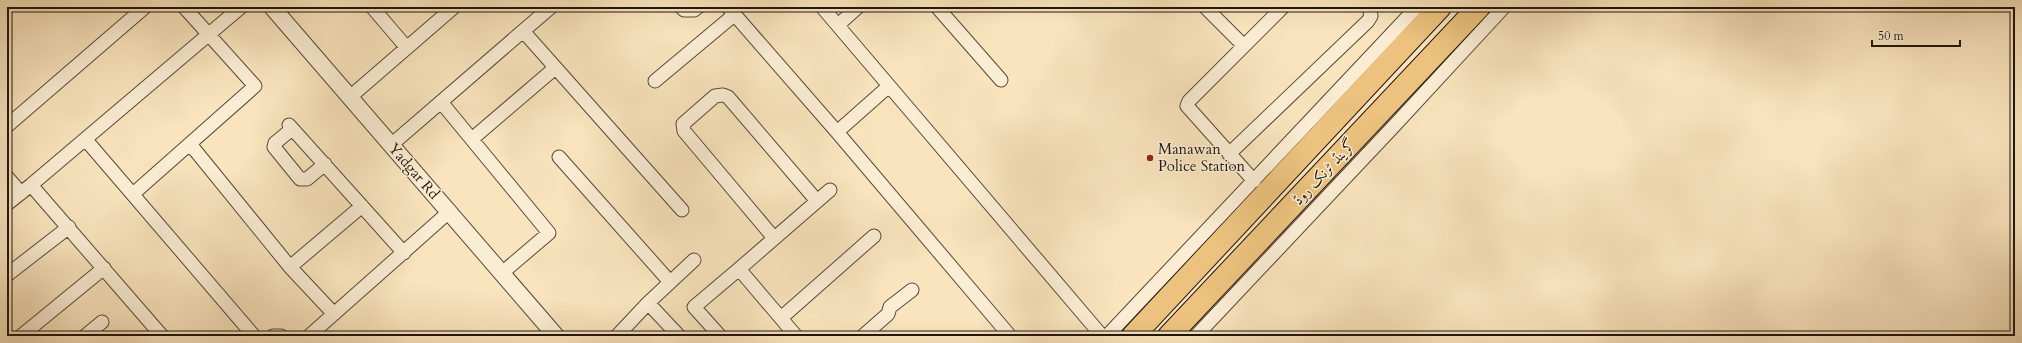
<svg xmlns="http://www.w3.org/2000/svg" width="2022" height="343" font-family="Cardo,Amiri,serif">
  <style>
    .lines { fill: none; stroke-linecap: round; stroke-linejoin: round }
    .minor-casing { stroke: #56493a; stroke-width: 15 }
    .tertiary-casing { stroke: #56493a; stroke-width: 18 }
    .trunk-casing { stroke: #20150e; stroke-width: 24 }
    .minor { stroke: #fbedd4; stroke-width: 13 }
    .tertiary { stroke: #fbedd4; stroke-width: 16 }
    .trunk { stroke: #ecc27e; stroke-width: 22 }
    .poi-dot { fill: #8f2418; stroke: #fbedd4; stroke-width: 1.5 }
    .labels { text-anchor: middle; stroke-width: 3; stroke-linejoin: round; paint-order: stroke }
    .poi-label { font-size: 15px; fill: #20150e; stroke: #fbedd4; text-anchor: start }
    .street-label { font-size: 15px; fill: #20150e; stroke: #fbedd4 }
  </style>
  <rect width="100%" height="100%" fill="#f9e4bd"/>
  <filter id="stains"><feTurbulence type="fractalNoise" baseFrequency=".005" numOctaves="4"/><feColorMatrix values="0 0 0 0 .2 0 0 0 0 .09 0 0 0 0 .02 0 0 0 .5 -.17"/></filter>
  <radialGradient id="worn" r=".72"><stop offset=".6" stop-color="#630" stop-opacity="0"/><stop offset="1" stop-color="#630" stop-opacity=".3"/></radialGradient>
  <g class="lines">
    <g class="minor-casing">
      <path id="minor" d="M 372,7 L 407,48
        M 681,7 L 684,10 L 694,10 L 698,7
        M 728,7 L 837,132 L 1010,336
        M 822,7 L 1102,336
        M 937,7 L 1001,80
        M 1205,7 L 1244,46
        M 838,25 L 858,7
        M 523,31 L 551,7
        M 655,81 L 734,15
        M 350,97 L 454,7
        M 441,102 L 549,233 L 502,273
        M 289,125 L 404,253
        M 7,126 L 145,7
        M 292,129 L 275,143 L 274,147 L 300,179 L 307,179 L 325,164
        M 837,132 L 889,86
        M 472,139 L 555,68
        M 86,140 L 254,336
        M 190,144 L 290,267 L 334,314
        M 391,145 L 523,31 L 682,210
        M 1229,154 L 1368,21 L 1371,16 L 1369,7
        M 559,157 L 670,282
        M 7,177 L 21,193
        M 1254,181 L 1187,106 L 1189,101 L 1283,7
        M 31,185 L 241,7
        M 133,194 L 255,86 L 184,7
        M 7,204 L 31,185 L 162,336
        M 774,238 L 684,131 L 683,124 L 715,96 L 723,95 L 728,97 L 817,201
        M 290,267 L 362,206
        M 7,275 L 69,227
        M 648,303 L 694,260
        M 781,318 L 874,236
        M 21,336 L 104,268
        M 85,336 L 102,322
        M 273,336 L 281,336
        M 309,336 L 450,211
        M 617,336 L 648,303 L 679,336
        M 720,336 L 694,307 L 739,269
        M 796,336 L 739,269 L 830,190
        M 863,336 L 888,314 L 890,307 L 912,290
        M 1107,336 L 1417,7
        M 1196,336 L 1394,126 L 1504,7"/>
    </g>
    <g class="tertiary-casing">
      <path id="tertiary" d="M 272,7 L 556,336"/>
    </g>
    <g class="trunk-casing">
      <path id="trunk" d="M 1133,336 L 1440,7
        M 1169,336 L 1479,7"/>
    </g>
    <use href="#minor" class="minor"/>
    <use href="#tertiary" class="tertiary"/>
    <use href="#trunk" class="trunk"/>
  </g>
  <circle class="poi-dot" cx="1150" cy="158" r="4"/>
  <g class="labels">
    <g class="poi-label">
      <text x="1158" y="154">Manawan<tspan x="1158" dy="17">Police Station</tspan></text>
    </g>
    <g class="street-label">
      <text transform="translate(414 171) rotate(49)" y="5">Yadgar Rd</text>
      <text transform="translate(1324 172) rotate(-47)" y="5">گرینڈ ٹرنک روڈ</text>
    </g>
  </g>
  <rect width="2022" height="343" fill="none" stroke="#f9e4bd" stroke-width="24"/>
  <rect x="8" y="8" width="2006" height="327" fill="none" stroke="#20150e" stroke-width="2"/>
  <rect x="12" y="12" width="1998" height="319" fill="none" stroke="#20150e"/>
  <path d="M1872 40v6h88v-6" fill="none" stroke="#20150e" stroke-width="2"/>
  <text x="1878" y="40" font-size="12" fill="#20150e" stroke="#fbedd4" stroke-width="3" paint-order="stroke">50 m</text>
  <rect width="100%" height="100%" filter="url(#stains)"/>
  <rect width="100%" height="100%" fill="url(#worn)"/>
</svg>
